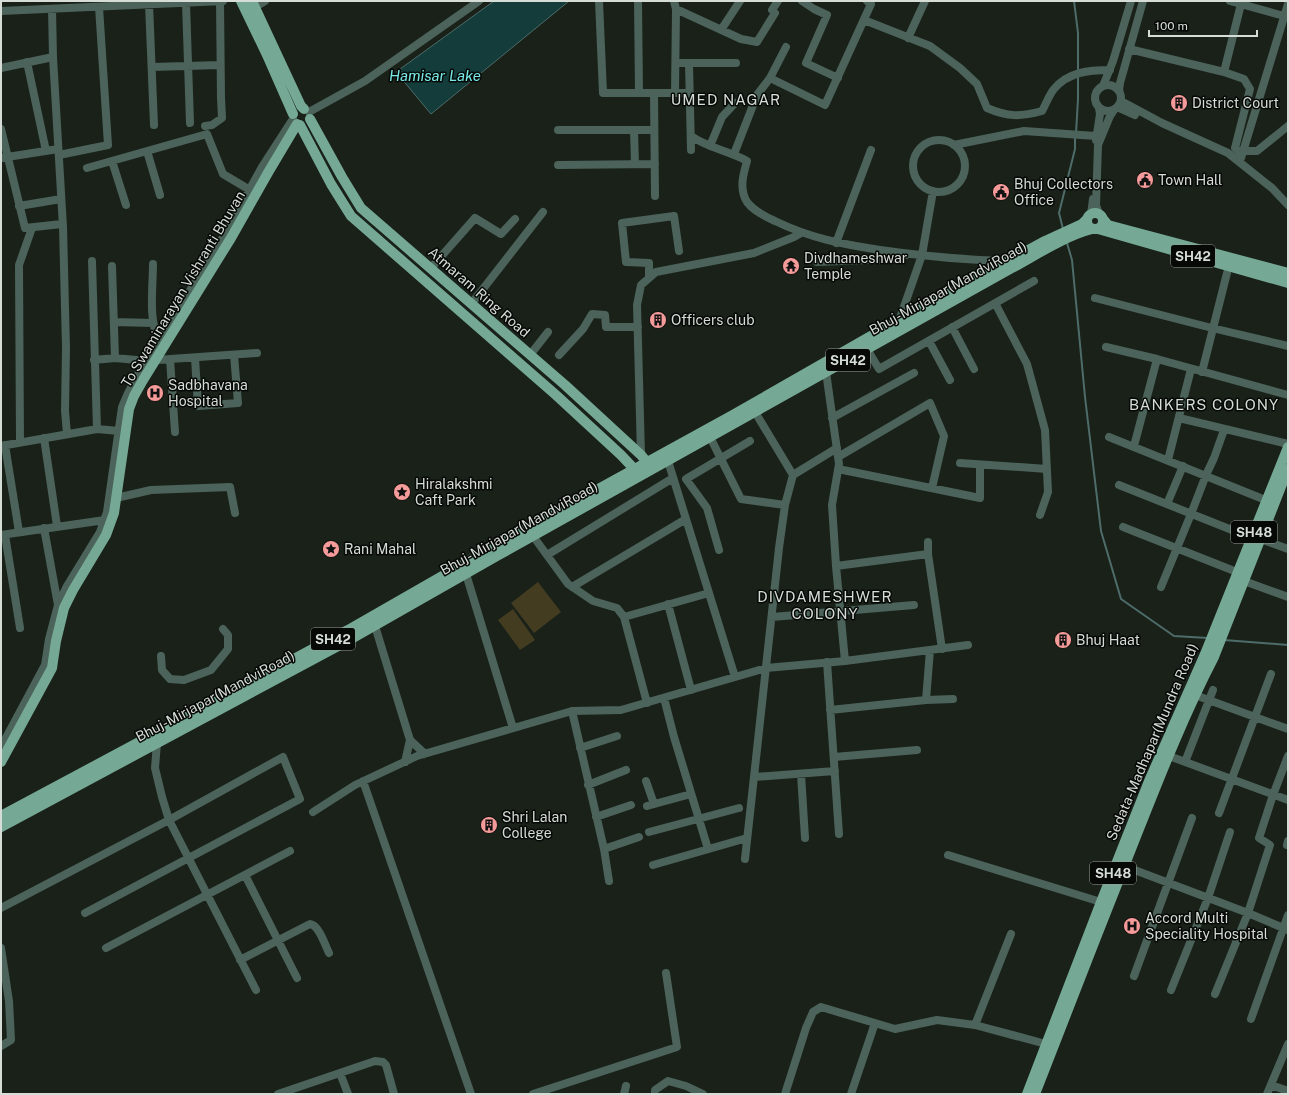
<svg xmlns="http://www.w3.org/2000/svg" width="1289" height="1095" font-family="'Public Sans',sans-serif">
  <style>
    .green { fill: #433c20 }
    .water { fill: #143c3b; stroke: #4e6c6a }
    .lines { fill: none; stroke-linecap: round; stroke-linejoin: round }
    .stream { stroke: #4e6c6a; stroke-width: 2 }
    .minor { stroke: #4b635a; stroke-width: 8 }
    .major { stroke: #75a996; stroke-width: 10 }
    .labels { text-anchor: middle; stroke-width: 3; stroke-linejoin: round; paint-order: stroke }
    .shield { fill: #060906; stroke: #989d98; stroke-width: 1 }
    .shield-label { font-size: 13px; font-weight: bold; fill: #d6dcd6 }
    .poi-label { font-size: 14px; fill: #d6dcd6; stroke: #060906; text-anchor: start }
    .street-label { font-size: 14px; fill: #d6dcd6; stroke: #060906 }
    .water-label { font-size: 15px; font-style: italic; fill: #78e9e7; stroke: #060906 }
    .neighbourhood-label { font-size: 15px; letter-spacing: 1px; fill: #d6dcd6; stroke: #060906 }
  </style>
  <rect width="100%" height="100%" fill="#192119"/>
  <path class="green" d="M 538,582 L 561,612 L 534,633 L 511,603 Z
    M 513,609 L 535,640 L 520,650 L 498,620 Z"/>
  <path class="water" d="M 494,1 L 569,1 L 431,114 L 396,72 Z"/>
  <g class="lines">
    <path class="stream" d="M 1074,1 L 1078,33 L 1078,71
      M 1076,133 L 1078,99 L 1078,76
      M 1063,229 L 1059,213 L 1075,149 L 1075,138
      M 1067,243 L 1072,260 L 1085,397 L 1101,531 L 1121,599 L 1174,636 L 1208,638
      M 1224,640 L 1288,645"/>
    <path class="minor" d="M 599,1 L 603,93 L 690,93
      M 638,1 L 639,93
      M 674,1 L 676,9 L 675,93
      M 802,1 L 814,9 L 827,15 L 806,63 L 838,78
      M 1230,1 L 1284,16
      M 186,3 L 190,123
      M 149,4 L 154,125
      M 255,7 L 265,1
      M 52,9 L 53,57 L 63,227 L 66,348 L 65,411 L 67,434
      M 676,9 L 741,39 L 757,42 L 775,13 L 772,10 L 778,1
      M 1,11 L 223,1
      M 864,20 L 930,46 L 960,68 L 977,84 L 987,108 C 1008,117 1020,117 1042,111 C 1046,104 1049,95 1054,89 C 1068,72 1089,70 1110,70
      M 721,30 L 740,1
      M 908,38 L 925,1
      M 1129,49 L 1224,72 L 1244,79 L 1250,89 L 1235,148 L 1242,154
      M 27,62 L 46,151
      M 676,63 L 736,63
      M 689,63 L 691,150
      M 152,67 L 220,65
      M 1,68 L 53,57
      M 1224,72 L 1241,4
      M 770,78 L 825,105 L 871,4 L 867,1
      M1095 98a13 13 0 1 1 26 0a13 13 0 1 1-26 0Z
      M 1103,86 L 1113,61 L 1131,1
      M 1119,91 L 1120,83 L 1143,1
      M 654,93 L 655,196
      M 1121,101 L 1162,123 L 1228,153 L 1272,188 L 1288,205
      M 1117,107 L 1135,115
      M 309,112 L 365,81 L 479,1
      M 205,126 L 212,125 L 222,118 L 221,98 L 220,1
      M 1,129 L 25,228 L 62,224
      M 558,130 L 654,130
      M 634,130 L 635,164
      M 691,136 C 708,148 729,151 747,161 C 743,175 739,189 747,202 C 753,210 766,217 775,221 C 810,238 841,244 880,250 C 922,256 965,260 1007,261
      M 1096,140 L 1100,114 L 1099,108
      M913 166a26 26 0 1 1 52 0a26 26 0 1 1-52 0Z
      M 954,145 L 1024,131 L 1096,136
      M 710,146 L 722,117 L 735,103
      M 147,151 L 160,195
      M 1243,151 L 1257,151 L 1288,126
      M 734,154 L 757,95 L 770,78 L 786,47
      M 59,155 L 108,145 L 99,7
      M 1,158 L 58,149
      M 1241,158 L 1288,4
      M 112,161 L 126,205
      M 558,165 L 655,164
      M 87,168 L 207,134 L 223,174 L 250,190
      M 19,206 L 61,199
      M 1091,214 L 1093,199
      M 1099,214 L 1096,205 L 1098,145 L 1110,116 L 1114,110
      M 836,243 L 871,150
      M 92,261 L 97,429
      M 817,262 L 893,259 L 906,255
      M 153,264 C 153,286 148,322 159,340
      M 112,266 L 115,358
      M 431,268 L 475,218 L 501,234 L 515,219
      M 649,278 L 649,263 L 626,262 L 622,223 L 674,216 L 679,251
      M 1095,298 L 1212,328 L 1288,346
      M 472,303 L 543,212
      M 995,303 L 1027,364 L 1045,430 L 1048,492 L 1040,515
      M 899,321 L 922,255 L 933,191
      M 114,322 L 153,323
      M 952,327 L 974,369
      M 929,341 L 950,380
      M 1106,347 L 1157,359 L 1288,395
      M 867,349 L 879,369 L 1034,281
      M 530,355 L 548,332
      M 559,355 L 583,329 L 592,314 L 605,315 L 606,327 L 638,327
      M 195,358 L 198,406 L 238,403 L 234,355
      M 170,359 L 175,432
      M 94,360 L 115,358 L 147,361
      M 156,360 L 257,353
      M 826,372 L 839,464 L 832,505 L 836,566 L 845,661
      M 1202,372 L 1227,273
      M 832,418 L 914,373
      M 1179,418 L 1288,444
      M 710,437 L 741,499 L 785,505
      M 1109,437 L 1263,499
      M 44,438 L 57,526
      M 20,442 L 19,265 L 32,228
      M 5,445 L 19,532
      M 1,446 L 97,429 L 119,431
      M 1134,446 L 1157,359
      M 641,455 L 637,305 L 641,285 L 656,272 L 754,253 L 794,237 L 801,233
      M 838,457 L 930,403 L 944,436 L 932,488
      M 1168,460 L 1191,369
      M 668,461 L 735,677
      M 960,463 L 1047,469
      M 838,469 L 980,498 L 980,465
      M 793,475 L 837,448
      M 1119,485 L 1247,536
      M 116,498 L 151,490 L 230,487 L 235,513
      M 1167,504 L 1183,466
      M 1123,527 L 1242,574
      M 44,528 L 58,605
      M 1,535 L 105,520
      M 5,535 L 20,628
      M 533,536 L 568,584 L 593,601 L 617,608 L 624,617 L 647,703
      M 1260,539 L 1288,549
      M 928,542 L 928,554 L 942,649
      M 719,550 L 707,508 L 686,479 L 750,441
      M 547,555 L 673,478
      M 836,566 L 928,554
      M 466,574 L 513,728
      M 1244,581 L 1288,597
      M 572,587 L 686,519
      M 1161,587 L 1191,514 L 1206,475 L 1214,458 L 1224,430
      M 668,604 L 691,690
      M 624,617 L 709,593
      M 772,617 L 914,605
      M 375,626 L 410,740 L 405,762
      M 161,656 L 162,670 L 170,679 L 184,680 L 211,670 L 228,649 L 228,635 L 223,629
      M 827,662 L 839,834
      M 1195,695 L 1288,729
      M 664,698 L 674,737 L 708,849
      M 926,700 L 930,650
      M 830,710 L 926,700 L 953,699
      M 572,711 L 604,849 L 609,881
      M 410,740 L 425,754
      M 157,743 L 155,768 L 162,797 L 169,820 L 256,990
      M 1,747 L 45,665 L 49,639 L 58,605 L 67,586 L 100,532 L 107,512 L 122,407 L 128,393 L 137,376 L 225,234 L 262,167 L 293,119
      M 580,748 L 617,736
      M 1169,756 L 1288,800
      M 834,757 L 917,750
      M 1185,762 L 1213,690
      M 801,774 L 805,838
      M 754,777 L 835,771
      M 363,781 L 471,1094
      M 646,781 L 654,804
      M 588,785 L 626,770
      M 647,806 L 691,794
      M 313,812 L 355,785 L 417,756 L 572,711 L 621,710 L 766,668 L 845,661 L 968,645
      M 1219,813 L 1271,674
      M 596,817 L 631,805
      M 649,832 L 739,808
      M 1287,845 L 1288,841
      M 604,849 L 639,837
      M 948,855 L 1101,902
      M 745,859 L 779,548 L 785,505 L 793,475 L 755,412
      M 653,865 L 747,838
      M 1124,866 L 1248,913 L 1288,930
      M 245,875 L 297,978
      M 1,908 L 169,820 L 283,757 L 300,799 L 85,913
      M 1,948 L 9,1001 L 11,1040 L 1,1046
      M 106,948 L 290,851
      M 240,960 L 310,924 C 319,925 325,945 329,953
      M 1134,976 L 1192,818
      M 1171,990 L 1208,898 L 1230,832
      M 1215,994 L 1248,913 L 1270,845 L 1259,838 L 1273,795 L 1288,756
      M 1251,1019 L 1288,915
      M 975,1025 L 1011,934
      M 340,1073 L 348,1094
      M 1271,1085 L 1288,1091
      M 278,1094 L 375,1061 L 383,1062 L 386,1065 L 394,1094
      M 533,1094 L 677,1047 L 666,973
      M 624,1094 L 626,1086
      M 655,1094 L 655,1090 L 668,1081 L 686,1086 L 703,1094
      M 785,1094 L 806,1028 L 813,1012 L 821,1007 L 895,1029 L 937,1020 L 975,1025 L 1046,1044
      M 851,1094 L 875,1023
      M 1267,1094 L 1288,1044"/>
    <path class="major" d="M 241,1 L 267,55 L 293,114
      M 252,1 L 301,106 L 304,109
      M 310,119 L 342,177 L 361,208 L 565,385 L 641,455 L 651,467
      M 300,125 L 331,184 L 351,216 L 556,395 L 621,455 L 638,473
      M1087 221a8 8 0 1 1 16 0a8 8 0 1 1-16 0Z
      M 1104,220 L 1108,225 L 1288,273
      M 1098,229 L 1288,283
      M 1,762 L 52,668 L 56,641 L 64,608 L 73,590 L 106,535 L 114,513 L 129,409 L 134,396 L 143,380 L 231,238 L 269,171 L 297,124
      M 1,816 L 348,630 L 491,548 L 733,415 L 869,337 L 1045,241 L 1082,224 L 1087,219
      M 1,827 L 353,638 L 497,556 L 1012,268 C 1036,255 1065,236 1092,229
      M 1027,1094 L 1101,902 L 1149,781 L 1205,654 L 1288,447
      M 1035,1094 C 1069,1006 1104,917 1139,829 C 1162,771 1185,713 1214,657 L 1288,469"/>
  </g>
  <defs>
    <g id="building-disc" transform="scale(0.9)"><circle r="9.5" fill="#f59b9a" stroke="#060906"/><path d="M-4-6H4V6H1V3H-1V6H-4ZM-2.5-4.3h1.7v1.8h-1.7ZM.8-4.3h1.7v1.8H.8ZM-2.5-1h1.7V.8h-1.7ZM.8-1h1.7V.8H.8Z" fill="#111"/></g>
    <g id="civic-disc" transform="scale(0.9)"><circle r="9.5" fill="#f59b9a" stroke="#060906"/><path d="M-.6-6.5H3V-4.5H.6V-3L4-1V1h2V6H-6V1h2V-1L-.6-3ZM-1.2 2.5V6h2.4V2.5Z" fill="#111"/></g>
    <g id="temple-disc" transform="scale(0.9)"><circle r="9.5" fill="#f59b9a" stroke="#060906"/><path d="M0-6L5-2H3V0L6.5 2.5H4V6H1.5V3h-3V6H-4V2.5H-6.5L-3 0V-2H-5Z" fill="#111"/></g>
    <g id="hospital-disc" transform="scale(0.9)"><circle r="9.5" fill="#f59b9a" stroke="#060906"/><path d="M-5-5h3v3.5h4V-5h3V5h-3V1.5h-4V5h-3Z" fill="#111"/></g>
    <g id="sight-disc" transform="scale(0.9)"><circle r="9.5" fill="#f59b9a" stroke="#060906"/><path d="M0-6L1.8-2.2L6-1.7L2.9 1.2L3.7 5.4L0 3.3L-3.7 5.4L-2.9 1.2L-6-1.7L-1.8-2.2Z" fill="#111"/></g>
  </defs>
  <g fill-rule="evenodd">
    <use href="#building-disc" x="1179" y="103"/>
    <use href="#civic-disc" x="1145" y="180"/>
    <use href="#civic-disc" x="1001" y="192"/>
    <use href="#temple-disc" x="791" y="266"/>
    <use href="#building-disc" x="658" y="320"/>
    <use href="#hospital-disc" x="155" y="393"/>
    <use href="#sight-disc" x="402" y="492"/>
    <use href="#sight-disc" x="331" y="549"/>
    <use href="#building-disc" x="1063" y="640"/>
    <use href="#building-disc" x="489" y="825"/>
    <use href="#hospital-disc" x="1132" y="926"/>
  </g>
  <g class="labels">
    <g class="shield">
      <rect x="1171" y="245" width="44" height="22" rx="3"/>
      <rect x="826" y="349" width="44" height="22" rx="3"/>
      <rect x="1231" y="521" width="46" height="22" rx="3"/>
      <rect x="311" y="628" width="44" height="22" rx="3"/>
      <rect x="1090" y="862" width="46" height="22" rx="3"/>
    </g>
    <g class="shield-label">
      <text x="1193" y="261">SH42</text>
      <text x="848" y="365">SH42</text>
      <text x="1254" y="537">SH48</text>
      <text x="333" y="644">SH42</text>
      <text x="1113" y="878">SH48</text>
    </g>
    <g class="poi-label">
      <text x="1192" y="108">District Court</text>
      <text x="1158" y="185">Town Hall</text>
      <text x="1014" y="189">Bhuj Collectors<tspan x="1014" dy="16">Office</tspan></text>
      <text x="804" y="263">Divdhameshwar<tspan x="804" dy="16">Temple</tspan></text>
      <text x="671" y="325">Officers club</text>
      <text x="168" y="390">Sadbhavana<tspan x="168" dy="16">Hospital</tspan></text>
      <text x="415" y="489">Hiralakshmi<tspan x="415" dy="16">Caft Park</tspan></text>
      <text x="344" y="554">Rani Mahal</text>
      <text x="1076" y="645">Bhuj Haat</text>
      <text x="502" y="822">Shri Lalan<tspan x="502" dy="16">College</tspan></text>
      <text x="1145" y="923">Accord Multi<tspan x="1145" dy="16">Speciality Hospital</tspan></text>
    </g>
    <g class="street-label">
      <text transform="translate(948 288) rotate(-29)" y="5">Bhuj-Mirjapar(MandviRoad)</text>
      <text transform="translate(183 289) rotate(-59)" y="5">To Swaminarayan Vishranti Bhuvan</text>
      <text transform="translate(479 292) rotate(41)" y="5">Atmaram Ring Road</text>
      <text transform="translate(519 528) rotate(-29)" y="5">Bhuj-Mirjapar(MandviRoad)</text>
      <text transform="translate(215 696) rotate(-28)" y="5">Bhuj-Mirjapar(MandviRoad)</text>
      <text transform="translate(1152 742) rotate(-67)" y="5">Sedata-Madhapar(Mundra Road)</text>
    </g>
    <g class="water-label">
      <text x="435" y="81">Hamisar Lake</text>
    </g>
    <g class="neighbourhood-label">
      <text x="726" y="105">UMED NAGAR</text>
      <text x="1204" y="410">BANKERS COLONY</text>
      <text x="825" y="602">DIVDAMESHWER<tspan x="825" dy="17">COLONY</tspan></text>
    </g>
  </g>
  <rect width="1289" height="1095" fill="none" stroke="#d6dcd6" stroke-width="4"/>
  <path d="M1149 30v6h108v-6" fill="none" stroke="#d6dcd6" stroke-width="2"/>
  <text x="1155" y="30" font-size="12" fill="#d6dcd6" stroke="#060906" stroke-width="3" paint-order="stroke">100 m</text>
</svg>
